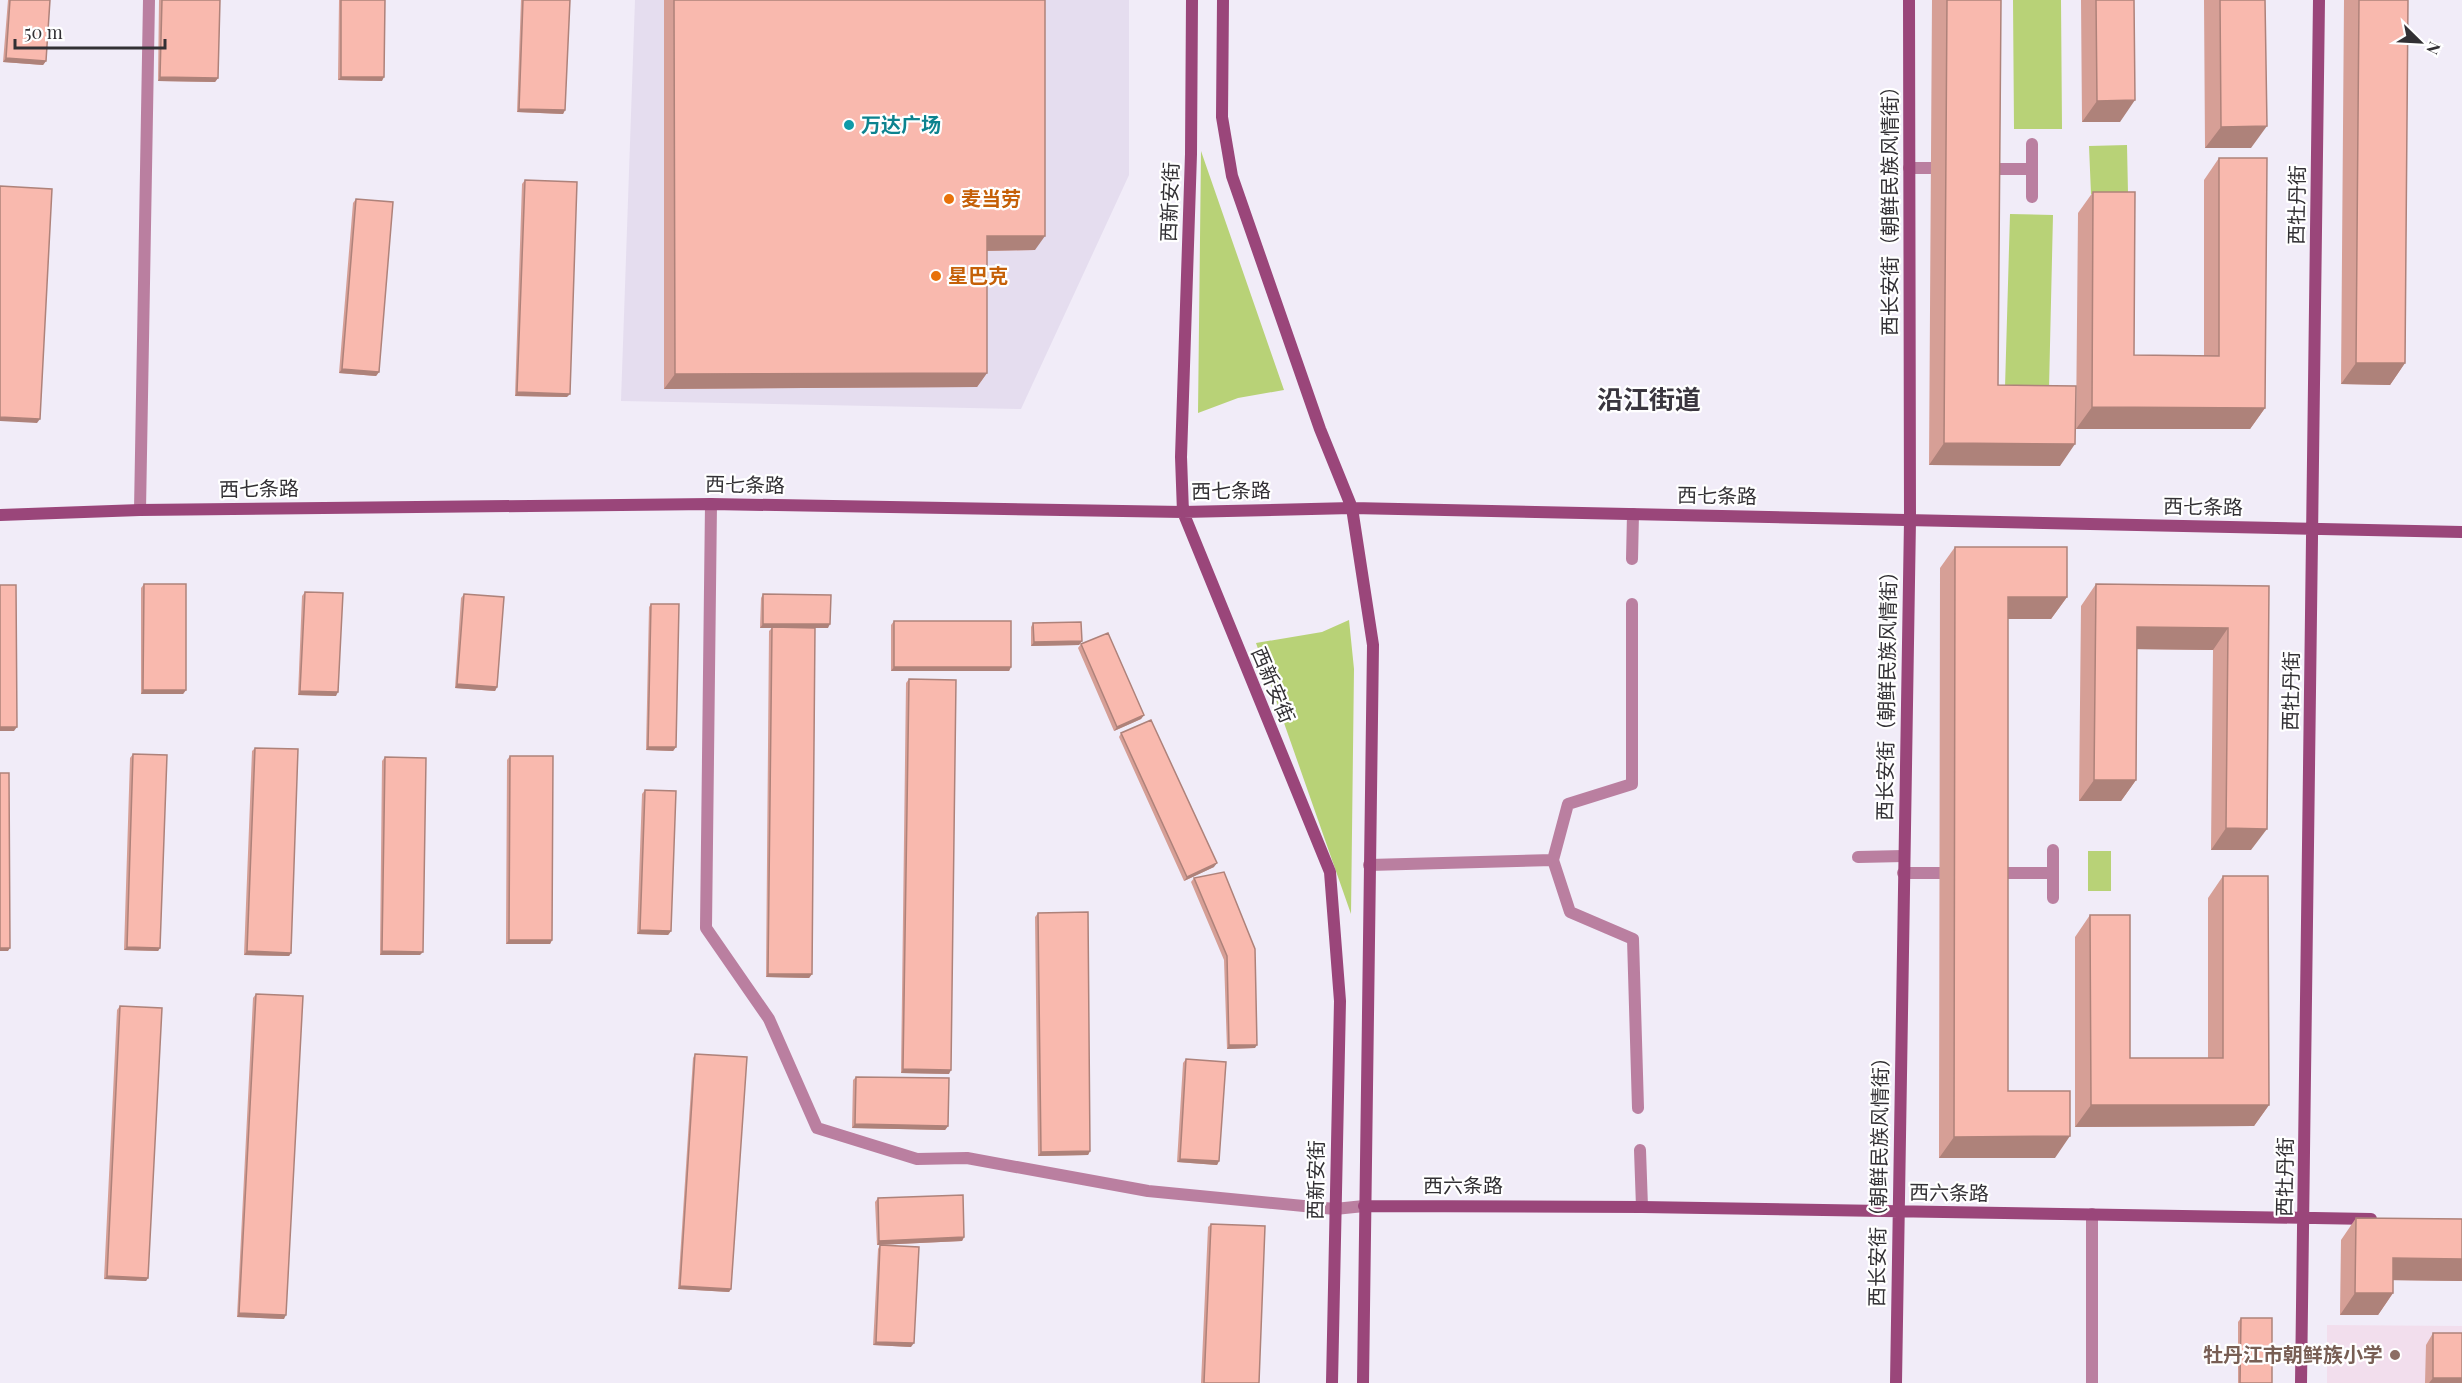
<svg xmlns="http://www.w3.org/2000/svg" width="2462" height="1383" font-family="'Playfair Display','Noto Sans SC',serif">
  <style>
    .built { fill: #e5ddef }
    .education { fill: #f2deed }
    .green { fill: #b8d277 }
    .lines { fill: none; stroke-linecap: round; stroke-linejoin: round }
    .lane { stroke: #ba7fa0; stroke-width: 12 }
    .street { stroke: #ba7fa0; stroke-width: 12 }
    .secondary { stroke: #9a467a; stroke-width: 12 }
    .wall { fill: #d69f96 }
    .shaded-wall { fill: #ae827a }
    .building { fill: #f9b9ae; stroke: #ae827a; stroke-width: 1.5 }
    .culture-dot { fill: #0f9aa8; stroke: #fff; stroke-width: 2 }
    .food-dot { fill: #e8710a; stroke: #fff; stroke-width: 2 }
    .education-dot { fill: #8d6e63; stroke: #fff; stroke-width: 2 }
    .labels { text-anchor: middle; stroke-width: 4.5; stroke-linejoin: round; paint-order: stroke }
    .culture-label { font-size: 20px; font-weight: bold; fill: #0d838f; stroke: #fff; text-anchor: start }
    .food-label { font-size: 20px; font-weight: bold; fill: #c56008; stroke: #fff; text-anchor: start }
    .street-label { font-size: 20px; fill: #323034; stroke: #fff }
    .education-label { font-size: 20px; font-weight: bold; fill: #785e54; stroke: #fff; text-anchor: end }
    .district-label { font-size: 26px; font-weight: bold; fill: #3a363f; stroke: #fff }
  </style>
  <rect width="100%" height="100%" fill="#f1ecf8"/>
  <path class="built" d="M 635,0 L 1129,0 L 1129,175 L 1021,409 L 621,401 Z"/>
  <path class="education" d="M 2327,1325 L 2462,1326 L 2462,1383 L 2327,1383 Z"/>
  <path class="green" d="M 2013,0 L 2061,0 L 2062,129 L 2014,129 Z
    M 2127,145 L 2128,193 L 2091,194 L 2089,146 Z
    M 1201,151 L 1284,390 L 1238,398 L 1198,413 Z
    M 2010,214 L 2053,215 L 2049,389 L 2005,388 Z
    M 1349,620 L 1354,669 L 1351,914 L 1256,643 L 1322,632 Z
    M 2088,851 L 2111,851 L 2111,891 L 2088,891 Z"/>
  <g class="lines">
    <path class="lane" d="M 1909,168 L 1933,168
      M 1988,169 L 2032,169
      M 2032,197 L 2032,144
      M 1632,559 L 1633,514
      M 1632,604 L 1632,784 L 1568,804 L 1553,860 L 1570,912 L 1633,939 L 1638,1108
      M 2053,850 L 2053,898
      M 1858,857 L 1904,856
      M 1369,865 L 1553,860
      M 1903,873 L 1956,873
      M 1994,873 L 2053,873
      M 1640,1150 L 1642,1207"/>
    <path class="street" d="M 711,504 L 706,928 L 769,1019 L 817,1128 L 917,1159 L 967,1158 L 1148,1191 L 1335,1209 L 1364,1206
      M 140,510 L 149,0
      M 2092,1214 L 2092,1383"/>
    <path class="secondary" d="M 1192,0 L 1191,154 L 1181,457 L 1183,512 L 1330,872 L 1340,1001 L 1332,1383
      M 1223,0 L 1222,117 L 1232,176 L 1320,429 L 1352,508 L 1373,645 L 1363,1383
      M 0,515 L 140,510 L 711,504 L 1183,512 L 1352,508 L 2462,532
      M 1364,1206 L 1642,1207 L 2371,1219
      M 1896,1383 L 1910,520 L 1909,0
      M 2301,1383 L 2319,0"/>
  </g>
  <path class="wall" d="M 8,0 L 50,0 L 46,61 L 43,65 L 3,62 Z
    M 159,0 L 220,0 L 218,78 L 215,82 L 158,81 Z
    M 339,0 L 385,0 L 382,81 L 338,80 Z
    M 521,0 L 570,0 L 565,110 L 563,114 L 517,112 Z
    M 664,0 L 1045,0 L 1035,250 L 987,251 L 987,373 L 977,387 L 664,389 Z
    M 1932,0 L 2001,0 L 1998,385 L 2060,466 L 1929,465 Z
    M 2081,0 L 2134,0 L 2120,122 L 2082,122 Z
    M 2204,0 L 2265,0 L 2251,148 L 2205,148 Z
    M 2344,0 L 2408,0 L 2405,363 L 2390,385 L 2341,384 Z
    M 2219,158 L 2265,408 L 2250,429 L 2076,429 L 2078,213 L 2093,192 L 2134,355 L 2204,356 L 2204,180 Z
    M 525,180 L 567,397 L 515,396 L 522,184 Z
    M 356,199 L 379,372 L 376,376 L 339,373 L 353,203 Z
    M 1955,547 L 2067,597 L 2051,619 L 2008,619 L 2008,1091 L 2055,1158 L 1939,1158 L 1940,568 Z
    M 144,584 L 186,690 L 183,694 L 141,694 L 141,588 Z
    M 2096,584 L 2269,586 L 2251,850 L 2211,850 L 2213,650 L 2137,649 L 2136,780 L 2121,801 L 2079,801 L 2081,606 Z
    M 305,592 L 336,696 L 298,695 L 302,596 Z
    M 464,594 L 497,687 L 495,691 L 455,688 L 461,598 Z
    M 763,594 L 828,628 L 815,628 L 812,974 L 809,978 L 766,977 L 769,631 L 772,628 L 760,628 L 761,598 Z
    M 651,604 L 676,747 L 673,751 L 646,750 L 649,607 Z
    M 894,621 L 1011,667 L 1009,671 L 891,671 L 891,625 Z
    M 1033,623 L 1082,641 L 1079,645 L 1031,646 L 1031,627 Z
    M 1081,644 L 1144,715 L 1141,719 L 1114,731 L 1078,648 Z
    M 909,679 L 949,1074 L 901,1073 L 906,683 Z
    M 1121,733 L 1214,867 L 1184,881 L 1119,737 Z
    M 255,748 L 291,953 L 289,956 L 244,955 L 252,751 Z
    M 133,754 L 160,948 L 158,951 L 124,950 L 130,758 Z
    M 510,756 L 552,940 L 550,944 L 506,944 L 507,760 Z
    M 385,757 L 420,955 L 380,955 L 382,761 Z
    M 645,790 L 671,931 L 668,935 L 637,934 L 642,794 Z
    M 2223,876 L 2269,1105 L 2254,1126 L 2075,1127 L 2075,937 L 2090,915 L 2130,1058 L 2208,1058 L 2208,898 Z
    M 1194,878 L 1255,949 L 1255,1048 L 1227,1049 L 1224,960 L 1191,882 Z
    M 1038,913 L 1090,1151 L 1088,1155 L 1038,1156 L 1035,917 Z
    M 256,994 L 284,1319 L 237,1317 L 253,998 Z
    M 120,1006 L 148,1278 L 146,1281 L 104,1279 L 117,1010 Z
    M 695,1054 L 731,1289 L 729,1292 L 678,1289 L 693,1058 Z
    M 1186,1059 L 1219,1161 L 1217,1165 L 1177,1162 L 1183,1063 Z
    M 856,1077 L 948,1126 L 945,1130 L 852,1128 L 853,1080 Z
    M 878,1198 L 964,1237 L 962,1241 L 877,1245 L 875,1202 Z
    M 2356,1218 L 2462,1219 L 2462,1281 L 2393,1280 L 2393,1293 L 2378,1315 L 2340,1315 L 2341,1240 Z
    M 1211,1224 L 1259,1383 L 1201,1383 L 1208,1227 Z
    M 880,1245 L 911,1347 L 873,1345 L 878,1249 Z
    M 2241,1318 L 2272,1383 L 2238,1383 L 2238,1322 Z
    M 2433,1333 L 2462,1383 L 2425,1383 L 2426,1345 Z"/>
  <path class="shaded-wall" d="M 6,58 L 46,61 L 43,65 L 3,62 Z
    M 160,77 L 218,78 L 215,82 L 158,81 Z
    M 341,77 L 384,77 L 382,81 L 338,80 Z
    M 2135,100 L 2120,122 L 2082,122 L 2097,101 Z
    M 519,109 L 565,110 L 563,114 L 517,112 Z
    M 2267,126 L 2251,148 L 2205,148 L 2221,127 Z
    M 987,236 L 1045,236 L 1035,250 L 977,251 Z
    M 2356,363 L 2405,363 L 2390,385 L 2341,384 Z
    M 342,369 L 379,372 L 376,376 L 339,373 Z
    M 987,373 L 977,387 L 664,389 L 675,374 Z
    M 517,392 L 570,394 L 567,397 L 515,396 Z
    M 2092,407 L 2265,408 L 2250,429 L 2076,429 Z
    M 0,417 L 40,419 L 37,423 L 0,421 Z
    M 1944,443 L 2075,444 L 2060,466 L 1929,465 Z
    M 2008,597 L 2067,597 L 2051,619 L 1993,619 Z
    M 763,624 L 830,624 L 828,628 L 760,628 Z
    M 2137,627 L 2228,628 L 2213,650 L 2122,649 Z
    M 1082,641 L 1079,645 L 1031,646 L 1034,642 Z
    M 894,667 L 1011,667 L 1009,671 L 891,671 Z
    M 457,684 L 497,687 L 495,691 L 455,688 Z
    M 143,690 L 186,690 L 183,694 L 141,694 Z
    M 300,691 L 338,692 L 336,696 L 298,695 Z
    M 1144,715 L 1141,719 L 1114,731 L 1117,727 Z
    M 0,727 L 17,727 L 14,731 L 0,731 Z
    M 648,747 L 676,747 L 673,751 L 646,750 Z
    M 2094,780 L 2136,780 L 2121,801 L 2079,801 Z
    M 2226,828 L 2267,829 L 2251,850 L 2211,850 Z
    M 1217,863 L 1214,867 L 1184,881 L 1187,877 Z
    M 640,930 L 671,931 L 668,935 L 637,934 Z
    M 509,940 L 552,940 L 550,944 L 506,944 Z
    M 127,947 L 160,948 L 158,951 L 124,950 Z
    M 0,948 L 10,948 L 8,951 L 0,951 Z
    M 247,951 L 291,953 L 289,956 L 244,955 Z
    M 382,951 L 423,952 L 420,955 L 380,955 Z
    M 768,974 L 812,974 L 809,978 L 766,977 Z
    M 1229,1045 L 1257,1045 L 1255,1048 L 1227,1049 Z
    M 903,1069 L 951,1070 L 949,1074 L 901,1073 Z
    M 2091,1105 L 2269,1105 L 2254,1126 L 2075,1127 Z
    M 855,1124 L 948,1126 L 945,1130 L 852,1128 Z
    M 2070,1136 L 2055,1158 L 1939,1158 L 1954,1137 Z
    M 1090,1151 L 1088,1155 L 1038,1156 L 1041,1152 Z
    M 1180,1159 L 1219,1161 L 1217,1165 L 1177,1162 Z
    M 964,1237 L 962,1241 L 877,1245 L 879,1241 Z
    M 2393,1258 L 2462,1259 L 2462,1281 L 2378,1280 Z
    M 107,1276 L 148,1278 L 146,1281 L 104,1279 Z
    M 680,1286 L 731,1289 L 729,1292 L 678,1289 Z
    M 2355,1293 L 2393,1293 L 2378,1315 L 2340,1315 Z
    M 239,1313 L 286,1315 L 284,1319 L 237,1317 Z
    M 876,1342 L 914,1343 L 911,1347 L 873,1345 Z
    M 2433,1378 L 2462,1378 L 2462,1383 L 2429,1383 Z"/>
  <path class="building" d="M 10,0 L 50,0 L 46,61 L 6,58 Z
    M 162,0 L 220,0 L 218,78 L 160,77 Z
    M 341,0 L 385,0 L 384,77 L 341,77 Z
    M 523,0 L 570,0 L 565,110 L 519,109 Z
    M 674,0 L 1045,0 L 1045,236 L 987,236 L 987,373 L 675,374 Z
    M 1947,0 L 2001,0 L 1998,385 L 2076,386 L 2075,444 L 1944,443 Z
    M 2096,0 L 2134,0 L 2135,100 L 2097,101 Z
    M 2220,0 L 2265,0 L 2267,126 L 2221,127 Z
    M 2359,0 L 2408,0 L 2405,363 L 2356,363 Z
    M 2219,158 L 2267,158 L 2265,408 L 2092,407 L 2093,192 L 2135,192 L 2134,355 L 2219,356 Z
    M 525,180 L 577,182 L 570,394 L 517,392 Z
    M 0,186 L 52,189 L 40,419 L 0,417 Z
    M 356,199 L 393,202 L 379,372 L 342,369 Z
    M 1955,547 L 2067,547 L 2067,597 L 2008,597 L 2008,1091 L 2070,1091 L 2070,1136 L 1954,1137 Z
    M 144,584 L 186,584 L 186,690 L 143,690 Z
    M 2096,584 L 2269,586 L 2267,829 L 2226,828 L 2228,628 L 2137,627 L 2136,780 L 2094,780 Z
    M 0,585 L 16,585 L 17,727 L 0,727 Z
    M 305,592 L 343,593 L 338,692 L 300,691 Z
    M 464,594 L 504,597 L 497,687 L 457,684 Z
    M 763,594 L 831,595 L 830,624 L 763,624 Z
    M 651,604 L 679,604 L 676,747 L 648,747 Z
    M 894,621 L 1011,621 L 1011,667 L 894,667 Z
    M 1081,622 L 1082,641 L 1034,642 L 1033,623 Z
    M 772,627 L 815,628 L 812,974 L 768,974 Z
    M 1108,633 L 1144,715 L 1117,727 L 1081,644 Z
    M 909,679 L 956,680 L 951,1070 L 903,1069 Z
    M 1151,720 L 1217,863 L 1187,877 L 1121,733 Z
    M 255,748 L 298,749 L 291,953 L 247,951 Z
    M 133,754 L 167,755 L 160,948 L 127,947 Z
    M 510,756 L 553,756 L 552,940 L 509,940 Z
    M 385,757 L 426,758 L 423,952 L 382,951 Z
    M 0,773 L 9,773 L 10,948 L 0,948 Z
    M 645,790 L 676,791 L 671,931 L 640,930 Z
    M 1224,872 L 1255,949 L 1257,1045 L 1229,1045 L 1227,956 L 1194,878 Z
    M 2223,876 L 2268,876 L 2269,1105 L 2091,1105 L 2090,915 L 2130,915 L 2130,1058 L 2223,1058 Z
    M 1088,912 L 1090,1151 L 1041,1152 L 1038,913 Z
    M 256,994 L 303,996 L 286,1315 L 239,1313 Z
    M 120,1006 L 162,1008 L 148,1278 L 107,1276 Z
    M 695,1054 L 747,1057 L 731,1289 L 680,1286 Z
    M 1186,1059 L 1226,1062 L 1219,1161 L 1180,1159 Z
    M 856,1077 L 949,1078 L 948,1126 L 855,1124 Z
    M 963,1195 L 964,1237 L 879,1241 L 878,1198 Z
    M 2356,1218 L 2462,1219 L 2462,1259 L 2393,1258 L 2393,1293 L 2355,1293 Z
    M 1211,1224 L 1265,1226 L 1259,1383 L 1204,1383 Z
    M 880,1245 L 919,1247 L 914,1343 L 876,1342 Z
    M 2241,1318 L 2272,1318 L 2272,1383 L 2240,1383 Z
    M 2433,1333 L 2462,1333 L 2462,1378 L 2433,1378 Z"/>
  <circle class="culture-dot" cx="849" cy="125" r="6"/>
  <g class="food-dot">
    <circle cx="949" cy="199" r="6"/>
    <circle cx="936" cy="276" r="6"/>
  </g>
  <circle class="education-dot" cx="2395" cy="1355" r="6"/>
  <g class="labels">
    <g class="culture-label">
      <text x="861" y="132">万达广场</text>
    </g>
    <g class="food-label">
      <text x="961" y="206">麦当劳</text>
      <text x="948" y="283">星巴克</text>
    </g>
    <g class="street-label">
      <text transform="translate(1170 202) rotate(-88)" y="7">西新安街</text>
      <text transform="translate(2297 205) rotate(-89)" y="7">西牡丹街</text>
      <text transform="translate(1890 206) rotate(-90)" y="7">西长安街（朝鲜民族风情街）</text>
      <text transform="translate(745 485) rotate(1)" y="7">西七条路</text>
      <text transform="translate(259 489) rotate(-1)" y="7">西七条路</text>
      <text transform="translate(1231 491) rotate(-1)" y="7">西七条路</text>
      <text transform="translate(1717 496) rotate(1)" y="7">西七条路</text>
      <text transform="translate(2203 507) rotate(1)" y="7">西七条路</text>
      <text transform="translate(1273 685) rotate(67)" y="7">西新安街</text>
      <text transform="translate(1887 691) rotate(-89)" y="7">西长安街（朝鲜民族风情街）</text>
      <text transform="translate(2291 691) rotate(-89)" y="7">西牡丹街</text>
      <text transform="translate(1879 1177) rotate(-89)" y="7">西长安街（朝鲜民族风情街）</text>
      <text transform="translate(2285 1177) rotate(-89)" y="7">西牡丹街</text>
      <text transform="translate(1316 1180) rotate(-89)" y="7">西新安街</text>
      <text x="1463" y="1193">西六条路</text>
      <text transform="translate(1949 1193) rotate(1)" y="7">西六条路</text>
    </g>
    <g class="education-label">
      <text x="2383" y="1362">牡丹江市朝鲜族小学</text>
    </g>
    <g class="district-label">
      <text x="1649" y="409">沿江街道</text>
    </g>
  </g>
  <g transform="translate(2420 42) rotate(114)" stroke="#ffffff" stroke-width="4.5" paint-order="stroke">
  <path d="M0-4.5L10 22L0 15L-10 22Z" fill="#323034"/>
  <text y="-9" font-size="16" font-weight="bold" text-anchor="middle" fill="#323034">N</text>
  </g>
  <path d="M15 39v9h150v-9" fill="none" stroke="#323034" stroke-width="3"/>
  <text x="24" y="39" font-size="18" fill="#323034" stroke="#ffffff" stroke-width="4.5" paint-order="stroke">50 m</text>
</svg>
